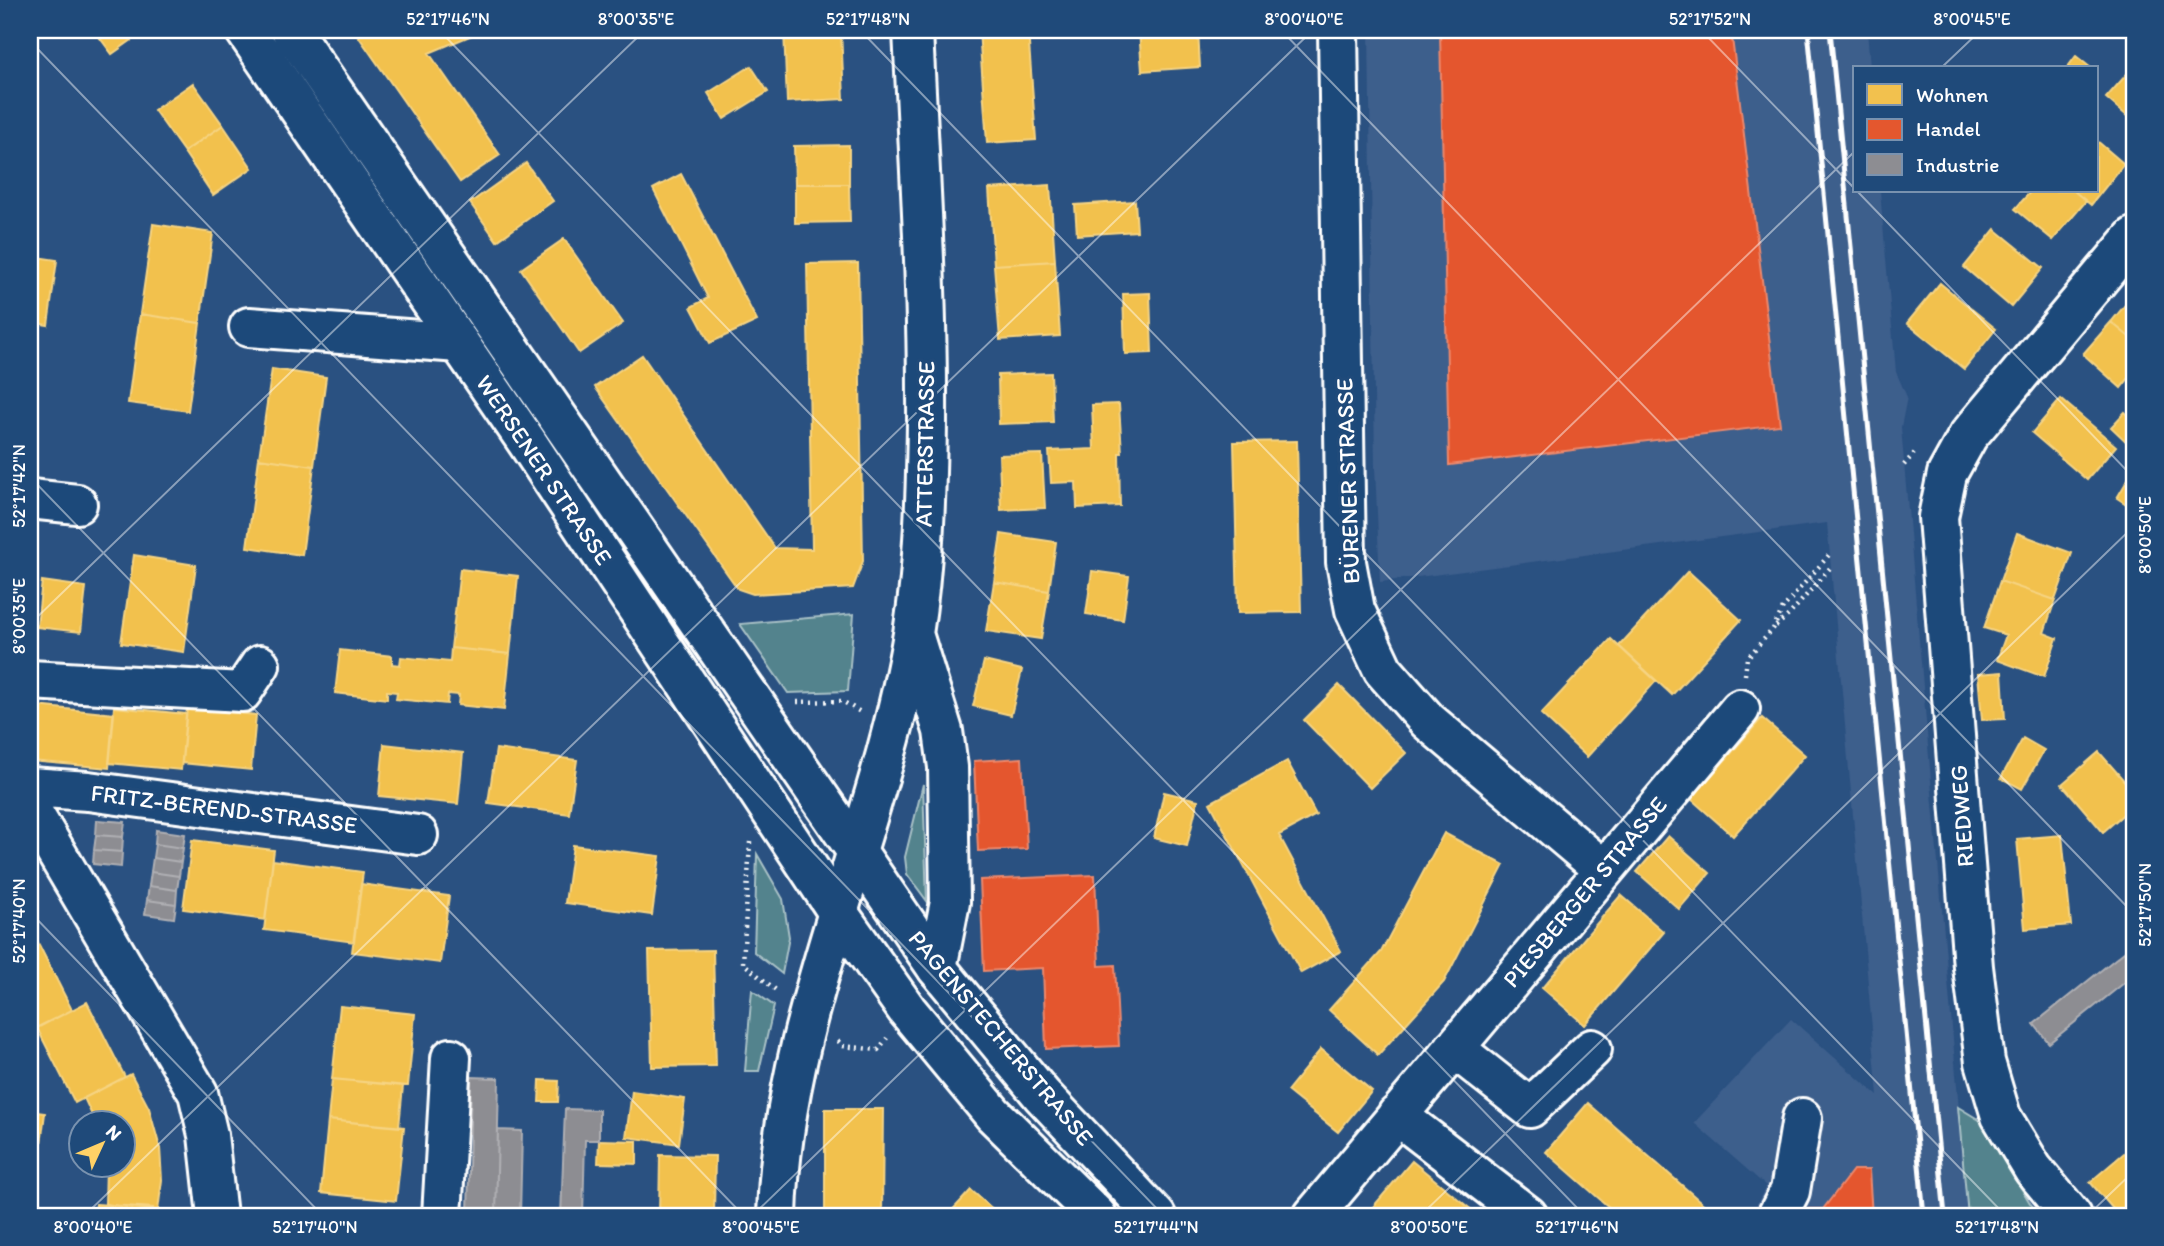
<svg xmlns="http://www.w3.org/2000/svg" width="2164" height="1246" font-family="Itim,sans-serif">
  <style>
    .built { fill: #3d5e8c }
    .green { fill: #53838d; stroke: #a9c1c6; stroke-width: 2 }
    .homes { fill: #f2c14e; stroke: #f6d483; stroke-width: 2 }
    .shops { fill: #e4572e; stroke: #ec896d; stroke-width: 2 }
    .industry { fill: #8d8d92; stroke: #afafb3; stroke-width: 2 }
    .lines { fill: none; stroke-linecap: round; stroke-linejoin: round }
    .minor-casing { stroke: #fff; stroke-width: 44 }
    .major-casing { stroke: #fff; stroke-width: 44 }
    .path { stroke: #fff; stroke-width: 4.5; stroke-dasharray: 2 5; stroke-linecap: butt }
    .minor { stroke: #1f4a7a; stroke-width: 38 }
    .major { stroke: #1f4a7a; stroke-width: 38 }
    .rail { stroke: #fff; stroke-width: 5 }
    .ticks { fill: none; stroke: #fff; stroke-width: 2; stroke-opacity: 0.45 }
    .labels { text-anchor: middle; stroke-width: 7; stroke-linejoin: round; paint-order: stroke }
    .street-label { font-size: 24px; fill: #fff; stroke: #1f4a7a }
    .neatline { fill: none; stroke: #fff; stroke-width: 2.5 }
    .ticks-label { font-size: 18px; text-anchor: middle; fill: #fff }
  </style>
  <rect width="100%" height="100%" fill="#2a5181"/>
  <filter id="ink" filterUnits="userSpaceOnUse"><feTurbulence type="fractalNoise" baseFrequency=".0143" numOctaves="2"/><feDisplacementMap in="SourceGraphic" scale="14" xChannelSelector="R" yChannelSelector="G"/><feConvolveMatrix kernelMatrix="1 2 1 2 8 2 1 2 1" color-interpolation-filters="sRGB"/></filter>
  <g filter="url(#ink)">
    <path class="built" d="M 1369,30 L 1867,30 L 1870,68 L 1854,68 L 1854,191 L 1880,191 L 1896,372 L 1907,397 L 1901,427 L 1968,1216 L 1751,1216 L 1766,1186 L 1694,1123 L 1791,1019 L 1878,1096 L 1827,523 L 1380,582 L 1375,467 Z"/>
    <path class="green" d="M 854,614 L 848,691 L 788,693 L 740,624 Z
      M 923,784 L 927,901 L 907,874 L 905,857 Z
      M 757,854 L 783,899 L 789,937 L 782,974 L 754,952 Z
      M 752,990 L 774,1006 L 759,1071 L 745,1071 Z
      M 1958,1107 L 1981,1121 L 2030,1203 L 2040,1216 L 1968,1216 Z"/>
    <path class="homes" d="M 94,30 L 146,30 L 112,54 Z
      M 354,30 L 421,30 L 422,32 L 427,30 L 484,30 L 429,53 L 500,155 L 460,182 Z
      M 784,30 L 841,30 L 844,99 L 787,102 Z
      M 979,30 L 1028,30 L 1036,140 L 987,143 Z
      M 1139,30 L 1198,30 L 1200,67 L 1142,71 Z
      M 2076,56 L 2091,68 L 2067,68 Z
      M 751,66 L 768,92 L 724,119 L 708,93 Z
      M 2133,67 L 2134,68 L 2134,122 L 2106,98 Z
      M 193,83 L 223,125 L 184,152 L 154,110 Z
      M 223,125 L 252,168 L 213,195 L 184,152 Z
      M 2096,140 L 2124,164 L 2091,205 L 2074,191 L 2096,191 Z
      M 849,145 L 849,184 L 795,184 L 794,146 Z
      M 526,163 L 553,201 L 497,241 L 470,203 Z
      M 681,174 L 757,321 L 710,343 L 691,307 L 708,298 L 653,189 Z
      M 795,184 L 849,184 L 850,222 L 795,223 Z
      M 1050,185 L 1055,261 L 994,265 L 989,189 Z
      M 2031,191 L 2074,191 L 2086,201 L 2053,240 L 2015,209 Z
      M 1135,201 L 1137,231 L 1077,235 L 1075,205 Z
      M 153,224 L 213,233 L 200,323 L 140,314 Z
      M 1995,229 L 2043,268 L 2011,307 L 1964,267 Z
      M 564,239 L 623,323 L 579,353 L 521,269 Z
      M 30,256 L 57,260 L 48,325 L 30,322 Z
      M 1055,261 L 1060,336 L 1000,340 L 994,265 Z
      M 858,263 L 863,561 L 853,588 L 753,594 L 738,589 L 595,387 L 642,355 L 775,548 L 812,549 L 807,264 Z
      M 1940,283 L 1996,329 L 1964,369 L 1907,323 Z
      M 1150,293 L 1152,353 L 1125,354 L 1123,294 Z
      M 2134,294 L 2134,341 L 2111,322 Z
      M 140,314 L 200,323 L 188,411 L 128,403 Z
      M 2111,322 L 2134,341 L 2134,372 L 2121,388 L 2083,354 Z
      M 272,369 L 326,377 L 314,466 L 259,458 Z
      M 1051,373 L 1053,422 L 999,424 L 998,375 Z
      M 2061,399 L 2116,446 L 2087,480 L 2032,433 Z
      M 1119,404 L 1122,453 L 1119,453 L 1120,506 L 1077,508 L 1076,482 L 1051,483 L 1049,451 L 1094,449 L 1092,405 Z
      M 2125,412 L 2134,420 L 2134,449 L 2111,427 Z
      M 1297,441 L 1301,612 L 1238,613 L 1234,442 Z
      M 1042,454 L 1045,508 L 1001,510 L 999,455 Z
      M 259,458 L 314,466 L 302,555 L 247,547 Z
      M 2134,469 L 2134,509 L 2117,498 Z
      M 2017,533 L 2072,553 L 2055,600 L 2000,581 Z
      M 1001,534 L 1056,542 L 1049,591 L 994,582 Z
      M 134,555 L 196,565 L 184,652 L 121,643 Z
      M 460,569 L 518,576 L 510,654 L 451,648 Z
      M 1092,571 L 1129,576 L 1123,620 L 1086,614 Z
      M 1688,571 L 1741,620 L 1672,695 L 1619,646 Z
      M 42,581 L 86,587 L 81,632 L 37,627 Z
      M 2000,581 L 2055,600 L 2044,633 L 2057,638 L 2044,677 L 1997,660 L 2006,635 L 1984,628 Z
      M 994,582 L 1049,591 L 1041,639 L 986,631 Z
      M 1611,639 L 1656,681 L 1587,757 L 1541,714 Z
      M 451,648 L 510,654 L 504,710 L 458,705 L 459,695 L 448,694 L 447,704 L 396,699 L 397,692 L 387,691 L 387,699 L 335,693 L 340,650 L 392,656 L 392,664 L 400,665 L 401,657 L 450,662 Z
      M 984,661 L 1022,670 L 1011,715 L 973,706 Z
      M 2002,672 L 2005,719 L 1982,720 L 1978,674 Z
      M 1339,685 L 1406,753 L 1370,788 L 1304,720 Z
      M 36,706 L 114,714 L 109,768 L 31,761 Z
      M 114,707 L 186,714 L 181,770 L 109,763 Z
      M 187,708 L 256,715 L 251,770 L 182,763 Z
      M 1762,718 L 1805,755 L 1733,836 L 1691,799 Z
      M 2023,738 L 2044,750 L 2022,789 L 2001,778 Z
      M 384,744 L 463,753 L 458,804 L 379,796 Z
      M 496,749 L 577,760 L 569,814 L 488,803 Z
      M 2099,752 L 2134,792 L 2134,805 L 2103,832 L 2062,784 Z
      M 1287,761 L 1316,815 L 1279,835 L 1341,951 L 1301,973 L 1210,803 Z
      M 1164,792 L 1198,800 L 1187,846 L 1154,838 Z
      M 1444,833 L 1504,865 L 1444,982 L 1378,1055 L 1329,1010 L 1381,952 Z
      M 2062,835 L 2071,925 L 2025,929 L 2017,839 Z
      M 1668,836 L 1710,873 L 1679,909 L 1637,872 Z
      M 192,840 L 274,850 L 265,920 L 183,909 Z
      M 2134,843 L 2134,894 L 2129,894 L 2127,844 Z
      M 573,845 L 660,856 L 652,915 L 565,903 Z
      M 273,860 L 363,872 L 354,942 L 264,930 Z
      M 361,884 L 449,896 L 440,963 L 352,952 Z
      M 1621,895 L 1664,932 L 1585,1025 L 1542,988 Z
      M 30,927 L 72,1010 L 30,1031 Z
      M 713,950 L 716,1066 L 652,1067 L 649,951 Z
      M 87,1002 L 125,1077 L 75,1103 L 37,1028 Z
      M 340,1006 L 415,1014 L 408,1086 L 332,1079 Z
      M 1321,1049 L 1372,1091 L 1338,1132 L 1287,1091 Z
      M 131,1074 L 149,1108 L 160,1148 L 162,1180 L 158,1211 L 105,1204 L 106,1166 L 122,1166 L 122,1124 L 96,1124 L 84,1098 Z
      M 332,1079 L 403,1086 L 399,1127 L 328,1120 Z
      M 540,1080 L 559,1081 L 558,1102 L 539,1102 Z
      M 632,1091 L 685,1099 L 679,1144 L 626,1137 Z
      M 1588,1103 L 1717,1216 L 1619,1216 L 1546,1152 Z
      M 825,1109 L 883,1109 L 882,1216 L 825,1216 Z
      M 30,1111 L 45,1113 L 38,1167 L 30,1166 Z
      M 328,1120 L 404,1127 L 396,1201 L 321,1193 Z
      M 599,1140 L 637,1141 L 637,1164 L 598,1163 Z
      M 2129,1149 L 2134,1155 L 2134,1216 L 2119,1216 L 2090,1182 Z
      M 660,1155 L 715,1156 L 714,1216 L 659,1216 Z
      M 1412,1161 L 1479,1216 L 1382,1216 L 1372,1208 Z
      M 971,1190 L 994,1210 L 989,1216 L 947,1216 Z
      M 96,1204 L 153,1208 L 152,1216 L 95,1216 Z"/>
    <path class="shops" d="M 1440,30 L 1731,30 L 1780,425 L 1449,465 Z
      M 1022,758 L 1027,849 L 978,851 L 974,761 Z
      M 1095,875 L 1099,966 L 1115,965 L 1119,1046 L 1046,1049 L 1043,968 L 984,971 L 980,880 Z
      M 1853,1170 L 1869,1170 L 1872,1216 L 1801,1216 L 1806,1209 L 1823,1209 Z"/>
    <path class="industry" d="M 97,820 L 125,822 L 123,837 L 96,835 Z
      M 156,830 L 185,834 L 183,848 L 155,844 Z
      M 96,835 L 123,837 L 122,852 L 94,850 Z
      M 155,844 L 183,848 L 181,862 L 153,858 Z
      M 94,850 L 122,852 L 121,867 L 93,864 Z
      M 153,858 L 181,862 L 179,876 L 151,872 Z
      M 151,872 L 179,876 L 177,890 L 149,886 Z
      M 149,886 L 177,890 L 176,904 L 147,900 Z
      M 147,900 L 176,904 L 174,918 L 145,914 Z
      M 2134,944 L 2134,975 L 2049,1043 L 2034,1024 Z
      M 471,1077 L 499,1078 L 496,1216 L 468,1216 Z
      M 565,1109 L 599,1110 L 599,1140 L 585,1140 L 583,1216 L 561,1216 Z
      M 498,1130 L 522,1131 L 520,1216 L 496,1216 Z"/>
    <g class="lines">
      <g class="minor-casing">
        <path id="minor" d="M 1338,30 L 1346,562 L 1355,610 L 1383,670 L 1428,721 L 1604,870
          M 249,327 L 459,343
          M 30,499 L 77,504
          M 914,637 L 943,731 L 948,767 L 950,902 L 937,968
          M 30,680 L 242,692 L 260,665
          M 30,787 L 88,791 L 418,835
          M 30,808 L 198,1093 L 208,1135 L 217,1216
          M 1454,1048 L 1530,1108 L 1592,1049
          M 1397,1115 L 1528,1216
          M 442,1216 L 451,1058
          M 777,1216 C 782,1015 880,831 913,634 C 924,564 926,494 927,423 C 928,292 919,161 913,30
          M 1313,1216 L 1740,709
          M 1777,1216 L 1790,1191 L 1802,1118
          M 2072,1216 L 2033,1169 L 2001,1116 L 1985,1062 L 1973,967 L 1938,517 L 1947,474 L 1968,436 L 2134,237"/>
      </g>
      <g class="major-casing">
        <path id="major" d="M 245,30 L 527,442 L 839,914 L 907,1010 L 993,1114 L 1097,1216
          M 291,30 L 937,968 L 1042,1095 L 1156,1216"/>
      </g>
      <path class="path" d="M 1904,465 L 1917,450
        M 1776,626 L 1790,614 L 1830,568
        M 1745,675 L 1747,658 L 1773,629 L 1783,608 L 1829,555
        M 797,702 L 842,701 L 862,713
        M 750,842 L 743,963 L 777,991
        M 838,1041 L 843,1046 L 878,1050 L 887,1038"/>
      <use href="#minor" class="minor"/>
      <use href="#major" class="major"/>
      <path class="rail" d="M 1808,30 L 1924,1216
        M 1830,30 L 1945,1216"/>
    </g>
  </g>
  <path class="ticks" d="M 439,30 L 1585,1216M 860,30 L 2006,1216M 1281,30 L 2134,914M 1701,30 L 1854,188M 2122,30 L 2134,43M 30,41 L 1164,1216M 1941,68 L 1981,30M 1857,191 L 2134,478M 30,477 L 744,1216M 30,624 L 645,30M 30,912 L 323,1216M 84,1216 L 1313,30M 752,1216 L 1854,152M 1420,1216 L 2134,526M 2087,1216 L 2134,1171"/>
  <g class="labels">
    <g class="street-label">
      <text transform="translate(925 444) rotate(-89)" y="8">ATTERSTRASSE</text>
      <text transform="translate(544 470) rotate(56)" y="8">WERSENER STRASSE</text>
      <text transform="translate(1348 481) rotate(-92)" y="8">BÜRENER STRASSE</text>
      <text transform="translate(224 809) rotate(7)" y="8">FRITZ-BEREND-STRASSE</text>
      <text transform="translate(1962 816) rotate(-94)" y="8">RIEDWEG</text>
      <text transform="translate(1585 892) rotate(-50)" y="8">PIESBERGER STRASSE</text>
      <text transform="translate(1001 1038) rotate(50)" y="8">PAGENSTECHERSTRASSE</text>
    </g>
  </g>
  <rect width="2164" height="1246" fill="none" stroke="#1f4a7a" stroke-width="77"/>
  <rect x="1853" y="66" width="245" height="126" fill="#1f4a7a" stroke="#7992af" stroke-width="2"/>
  <rect x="1867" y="84" width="35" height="21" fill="#f2c14e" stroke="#7992af" stroke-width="2"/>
  <text x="1916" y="102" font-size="21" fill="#ffffff">Wohnen</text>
  <rect x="1867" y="119" width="35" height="21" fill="#e4572e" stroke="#7992af" stroke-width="2"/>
  <text x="1916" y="136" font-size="21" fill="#ffffff">Handel</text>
  <rect x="1867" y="154" width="35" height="21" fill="#8d8d92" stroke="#7992af" stroke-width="2"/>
  <text x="1916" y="172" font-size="21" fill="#ffffff">Industrie</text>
  <g transform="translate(102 1144) rotate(46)"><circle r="33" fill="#1f4a7a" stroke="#7992af" stroke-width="2"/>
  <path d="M0-5L12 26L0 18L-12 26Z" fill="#ffd166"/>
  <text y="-10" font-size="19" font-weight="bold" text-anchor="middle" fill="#ffffff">N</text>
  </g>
  <rect x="38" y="38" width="2088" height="1170" class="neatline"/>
  <g class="ticks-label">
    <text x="448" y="25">52°17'46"N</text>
    <text x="636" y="25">8°00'35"E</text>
    <text x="868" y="25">52°17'48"N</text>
    <text x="1304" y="25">8°00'40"E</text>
    <text x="1710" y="25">52°17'52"N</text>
    <text x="1972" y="25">8°00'45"E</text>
    <text transform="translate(19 486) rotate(-90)" y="6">52°17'42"N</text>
    <text transform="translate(2145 535) rotate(-90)" y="6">8°00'50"E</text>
    <text transform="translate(19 616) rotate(-90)" y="6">8°00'35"E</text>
    <text transform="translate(2145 905) rotate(-90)" y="6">52°17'50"N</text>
    <text transform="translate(19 921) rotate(-90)" y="6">52°17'40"N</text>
    <text x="93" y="1233">8°00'40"E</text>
    <text x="315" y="1233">52°17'40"N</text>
    <text x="761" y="1233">8°00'45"E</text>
    <text x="1156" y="1233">52°17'44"N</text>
    <text x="1429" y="1233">8°00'50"E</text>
    <text x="1577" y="1233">52°17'46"N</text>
    <text x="1997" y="1233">52°17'48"N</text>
  </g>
</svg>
